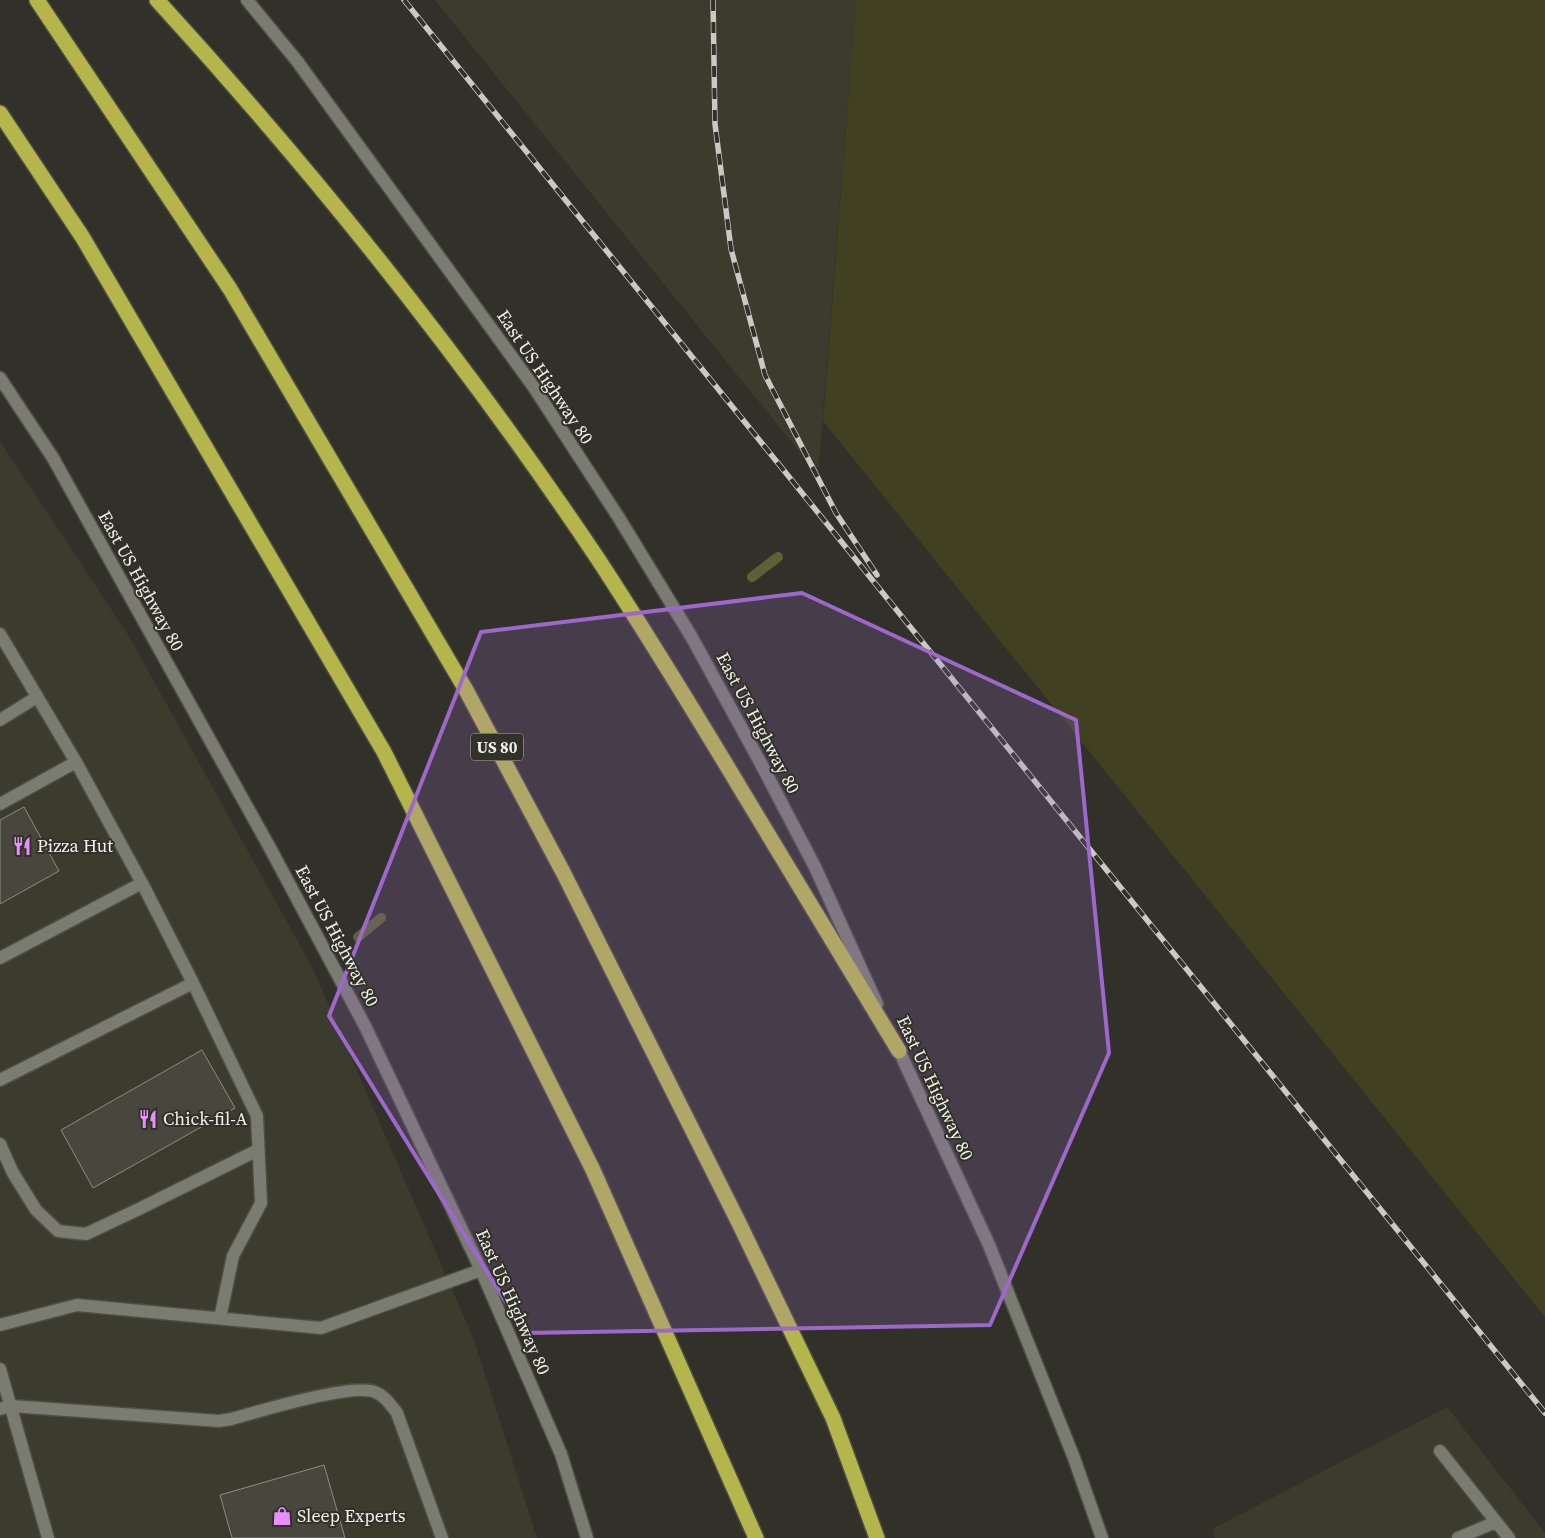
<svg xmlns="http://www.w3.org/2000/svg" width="1545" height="1538" font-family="'Source Serif 4',serif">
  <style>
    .built { fill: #3b3c2d }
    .green { fill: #414121 }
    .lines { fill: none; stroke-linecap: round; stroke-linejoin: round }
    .stream { stroke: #5f6038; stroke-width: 10 }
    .building { fill: #47473e; stroke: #8c8d83 }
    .service-casing { stroke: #4d4d45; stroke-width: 15 }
    .secondary-casing { stroke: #4d4d45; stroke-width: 15 }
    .motorway-casing { stroke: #4d4d45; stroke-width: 18 }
    .service { stroke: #7a7b71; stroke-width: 12 }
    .secondary { stroke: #7a7b71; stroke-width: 12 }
    .motorway { stroke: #b4b64c; stroke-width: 15 }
    .rail-casing { stroke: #cacac4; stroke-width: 5.5 }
    .rail { stroke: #313129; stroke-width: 4; stroke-dasharray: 11; stroke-linecap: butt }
    .marked { fill: #9e67cc; fill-opacity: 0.2; stroke: #9e67cc; stroke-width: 4; stroke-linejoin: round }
    .labels { text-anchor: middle; stroke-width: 4; stroke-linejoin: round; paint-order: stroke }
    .shield { fill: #313129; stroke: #b7b7b1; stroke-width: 1 }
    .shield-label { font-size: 16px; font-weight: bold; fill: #f1f1eb }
    .street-label { font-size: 18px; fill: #f1f1eb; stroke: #313129 }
    .poi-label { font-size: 18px; fill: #f1f1eb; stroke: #313129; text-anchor: start }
  </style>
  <rect width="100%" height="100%" fill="#313129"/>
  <path class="built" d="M 435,0 L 856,0 L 818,475 Z
    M 0,441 L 130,638 L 312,967 L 474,1340 L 537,1538 L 0,1538 Z
    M 1447,1407 L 1545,1533 L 1545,1538 L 1215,1538 L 1212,1529 Z"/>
  <path class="green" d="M 856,0 L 1545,0 L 1545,1317 L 823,421 Z"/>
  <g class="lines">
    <path class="stream" d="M 752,577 L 778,557
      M 358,937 L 381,918"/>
  </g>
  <path class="building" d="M 24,807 L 59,871 L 0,904 L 0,820 Z
    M 202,1050 L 235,1108 L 93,1188 L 61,1130 Z
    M 324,1465 L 345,1538 L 232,1538 L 220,1495 Z"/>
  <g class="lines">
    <g class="service-casing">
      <path id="service" d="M 0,634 L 76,762 L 142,883 L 193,983 L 257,1116 L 261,1203 L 233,1256 L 220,1318
        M 0,720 L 37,697
        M 0,804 L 76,762
        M 0,958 L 142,883
        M 0,1080 L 193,983
        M 0,1144 L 13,1173 L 36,1210 L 58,1231 L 86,1234 L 139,1209 L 258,1150
        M 0,1325 L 77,1305 L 321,1328 L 481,1270
        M 0,1369 L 48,1538
        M 0,1409 L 11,1406 L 219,1421 L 232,1419 C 259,1411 352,1383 375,1392 C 385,1396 390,1404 397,1413 L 442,1538
        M 1440,1451 L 1509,1538
        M 1458,1538 L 1496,1522"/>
    </g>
    <g class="secondary-casing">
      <path id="secondary" d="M 247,0 L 297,61 L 533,386 L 619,518 L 691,636 L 759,760 L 815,867 L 877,1004
        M 0,378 L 53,458 L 270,848 L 365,1026 L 481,1270 L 561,1454 L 587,1538
        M 895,1042 L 989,1245 L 1074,1458 L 1102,1538"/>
    </g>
    <g class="motorway-casing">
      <path id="motorway" d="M 37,0 L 230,289 L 466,690 L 563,872 L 738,1221 L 833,1418 L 877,1538
        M 157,0 C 317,175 466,362 598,559 C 649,637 697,716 745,796 C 797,881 848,966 899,1051
        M 0,113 L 83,238 L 384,752 L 593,1170 L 756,1538"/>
    </g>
    <use href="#service" class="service"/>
    <use href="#secondary" class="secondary"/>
    <use href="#motorway" class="motorway"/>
    <g class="rail-casing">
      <path id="rail" d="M 404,0 L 1545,1413
        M 713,0 L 715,124 L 731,249 L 765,375 L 836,513 L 877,575"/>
    </g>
    <use href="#rail" class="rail"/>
  </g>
  <path class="marked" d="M 802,593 L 1076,720 L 1109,1053 L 990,1325 L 525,1333 L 329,1016 L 481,632 Z"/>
  <defs>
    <g id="restaurant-bare" transform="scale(1.5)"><path d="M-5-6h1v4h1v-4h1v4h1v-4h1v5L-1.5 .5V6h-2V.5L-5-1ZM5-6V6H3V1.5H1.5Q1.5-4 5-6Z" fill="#e98efe" stroke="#313129" stroke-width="2.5" paint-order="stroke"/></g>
    <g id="shop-bare" transform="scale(1.5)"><path d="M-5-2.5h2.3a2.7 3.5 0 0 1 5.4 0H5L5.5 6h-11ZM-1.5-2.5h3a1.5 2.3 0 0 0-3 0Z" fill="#e98efe" stroke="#313129" stroke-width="2.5" paint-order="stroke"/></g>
  </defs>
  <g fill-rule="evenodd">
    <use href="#restaurant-bare" x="22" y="846"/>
    <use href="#restaurant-bare" x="148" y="1119"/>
    <use href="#shop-bare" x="282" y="1516"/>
  </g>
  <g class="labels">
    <rect class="shield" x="471" y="733.5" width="52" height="27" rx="4"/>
    <g class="shield-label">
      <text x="497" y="753">US 80</text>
    </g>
    <g class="street-label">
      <text transform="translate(545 377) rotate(56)" y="6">East US Highway 80</text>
      <text transform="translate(141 581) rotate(61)" y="6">East US Highway 80</text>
      <text transform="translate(758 723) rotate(62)" y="6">East US Highway 80</text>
      <text transform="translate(337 936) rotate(62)" y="6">East US Highway 80</text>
      <text transform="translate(935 1088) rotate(65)" y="6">East US Highway 80</text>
      <text transform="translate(513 1302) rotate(66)" y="6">East US Highway 80</text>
    </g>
    <g class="poi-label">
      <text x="37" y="852">Pizza Hut</text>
      <text x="163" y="1125">Chick-fil-A</text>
      <text x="297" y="1522">Sleep Experts</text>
    </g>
  </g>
</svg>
